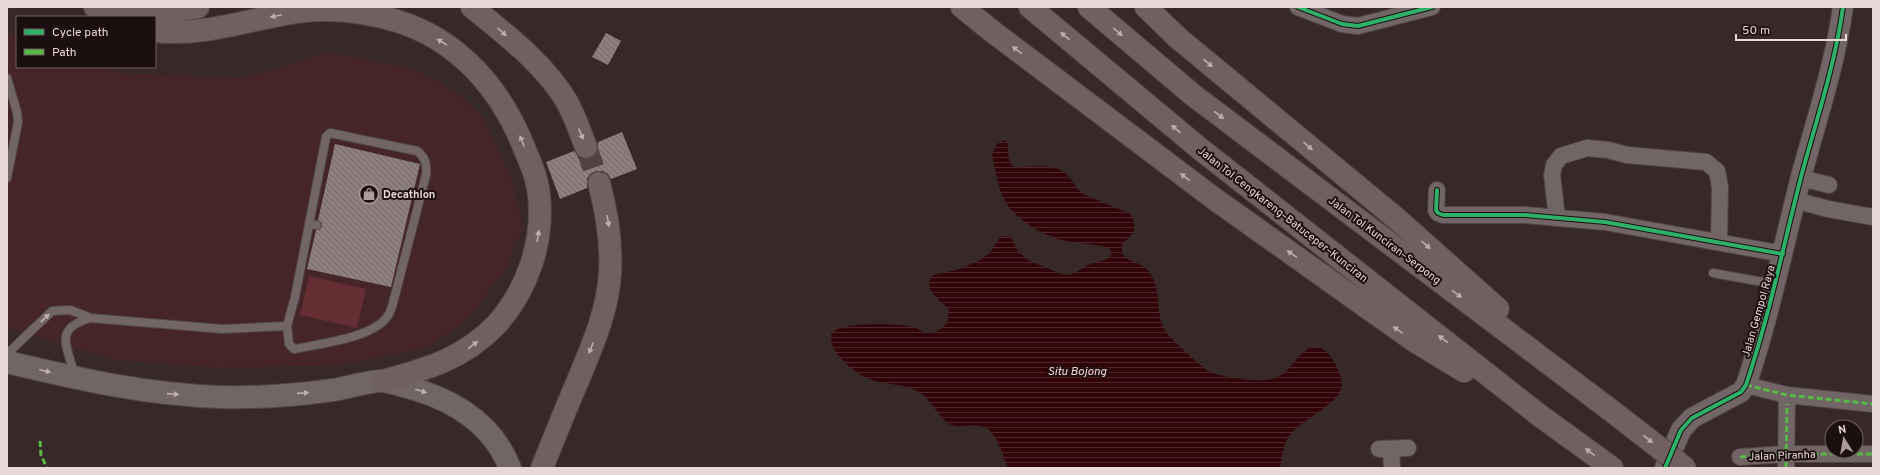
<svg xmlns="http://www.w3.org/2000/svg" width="1880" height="475" font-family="Overpass,sans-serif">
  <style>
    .built { fill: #452526 }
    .pitch { fill: #652e32 }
    .water { fill: url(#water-rules) }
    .building { fill: url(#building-back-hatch) }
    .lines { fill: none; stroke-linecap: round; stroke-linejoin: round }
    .motorway-tunnel { stroke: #524243; stroke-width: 22; stroke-dasharray: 22 11; stroke-linecap: butt }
    .service-casing { stroke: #534546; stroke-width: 10 }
    .minor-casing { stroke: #534546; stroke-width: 18 }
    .tertiary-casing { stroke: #534546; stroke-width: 22 }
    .secondary-casing { stroke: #534546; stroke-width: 24 }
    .motorway-casing { stroke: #534546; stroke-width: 24 }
    .service { stroke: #716565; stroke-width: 8 }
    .minor { stroke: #716565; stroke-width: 16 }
    .tertiary { stroke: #716565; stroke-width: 20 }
    .secondary { stroke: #716565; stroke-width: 22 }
    .motorway { stroke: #726061; stroke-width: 22 }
    .motorway-bridge-casing { stroke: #534546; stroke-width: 24; stroke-linecap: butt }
    .motorway-bridge { stroke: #726061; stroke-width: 22 }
    .quiet { stroke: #58b947; stroke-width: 3; stroke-dasharray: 6 3; stroke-linecap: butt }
    .cycleway-casing { stroke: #1c0f10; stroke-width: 6 }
    .cycleway { stroke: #2db169; stroke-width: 4 }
    .oneway { fill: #c0adae }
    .oneway2 { fill: #c0afaf }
    .labels { text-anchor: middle; stroke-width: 4; stroke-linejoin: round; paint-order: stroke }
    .poi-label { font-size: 11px; font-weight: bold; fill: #ead7d7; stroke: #1c0f10; text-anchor: start }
    .street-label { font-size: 11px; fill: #ead7d7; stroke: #1c0f10 }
    .water-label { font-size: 12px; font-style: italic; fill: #fed0cf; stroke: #1c0f10 }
  </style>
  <defs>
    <pattern id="water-rules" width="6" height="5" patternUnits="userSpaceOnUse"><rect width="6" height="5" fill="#310409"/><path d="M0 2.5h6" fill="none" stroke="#4f282c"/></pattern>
    <pattern id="building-back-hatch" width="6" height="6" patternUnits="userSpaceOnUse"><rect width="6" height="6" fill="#8d7f7f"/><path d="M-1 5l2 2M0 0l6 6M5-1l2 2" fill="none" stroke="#746969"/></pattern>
  </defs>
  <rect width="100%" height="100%" fill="#372829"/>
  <path class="built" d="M 7,32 L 17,36 L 17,67 L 105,67 L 122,73 L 244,78 L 329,52 L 415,69 L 455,91 L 482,116 L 513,182 L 523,226 L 507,267 L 467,321 L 427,348 L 342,365 L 221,368 L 115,360 L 7,328 Z"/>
  <path class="pitch" d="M 309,276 L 366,289 L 357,328 L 300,315 Z"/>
  <path class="water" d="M 1005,140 L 1007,142 C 1009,149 1007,162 1013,166 C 1017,169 1045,164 1055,168 C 1074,174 1071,186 1084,194 C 1092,199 1129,212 1131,215 C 1134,219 1135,226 1134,230 C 1132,236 1126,240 1122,244 L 1122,253 C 1128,264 1143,261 1150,273 C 1159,286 1157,302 1160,317 C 1161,322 1164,329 1167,333 C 1170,338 1201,367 1207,370 C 1216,375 1231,378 1242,379 C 1255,381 1271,382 1283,374 C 1295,366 1303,343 1320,348 C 1325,350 1331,355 1333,360 C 1337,367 1342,377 1342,385 C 1340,405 1302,418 1289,436 C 1283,445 1282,458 1280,468 L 1008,468 C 1003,457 999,438 989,430 C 978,421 963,429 951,425 C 943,422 931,401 922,394 C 908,384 890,385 875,381 C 861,378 836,358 832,344 C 831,342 831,338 831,335 C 833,333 835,330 838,329 C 851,323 897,323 912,327 C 919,328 924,335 932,333 C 938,332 943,327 947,323 L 949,310 L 934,295 L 930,289 L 929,282 L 931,277 L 934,275 L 960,269 L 978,261 L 990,253 L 1000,237 L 1005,236 L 1011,237 L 1018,252 L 1030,261 L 1061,274 L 1071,275 L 1088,265 L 1110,258 L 1112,253 L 1109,248 C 1093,243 1074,244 1058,239 C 1039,233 1013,218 1004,199 C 997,186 996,169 992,155 L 997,144 Z"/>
  <path class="building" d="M 606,33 L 621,41 L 608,65 L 592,57 Z
    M 622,132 L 637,169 L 611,179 L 608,174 L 603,171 L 596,171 L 590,174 L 587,179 L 587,188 L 560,199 L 546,162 L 574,151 L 578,156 L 584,159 L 591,158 L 595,155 L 598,149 L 598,142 Z
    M 335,144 L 420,164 L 391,287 L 307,269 L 316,230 L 319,230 L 322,226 L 322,223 L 318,220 Z"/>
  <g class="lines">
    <path class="motorway-tunnel" d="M 586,147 L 599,183"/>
    <g class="service-casing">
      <path id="service" d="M 7,78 L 17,112 L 18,122 L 7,178
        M 330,133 L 417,151 C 426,158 427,165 426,175 L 393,303 C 392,307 390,313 387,317 C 372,338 319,344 294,349 L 289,344 L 287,326 L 295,297 L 326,137 Z
        M 309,224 L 317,225
        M 1713,273 L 1774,284
        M 7,354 L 52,311 L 70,310 L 91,318 L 222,329 L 287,326
        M 75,376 C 67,346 53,328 91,318"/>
    </g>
    <g class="minor-casing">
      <path id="minor" d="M 1298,7 L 1342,24 L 1358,26 L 1432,7
        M 1801,178 L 1829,185
        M 1437,190 L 1436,210 L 1438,213 L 1443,215 L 1525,215 L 1605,222 L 1783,254
        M 1795,200 L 1828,209 L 1873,217
        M 1557,218 L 1552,175 L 1554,165 L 1561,156 L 1587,148 L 1608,150 L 1627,155 L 1706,162 L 1717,171 L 1720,187 L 1719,241
        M 1746,385 L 1787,395 L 1873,404
        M 1379,449 L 1408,448
        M 1391,449 L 1392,468
        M 1740,457 L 1786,454 L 1873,454
        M 1786,468 L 1787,395"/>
    </g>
    <g class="tertiary-casing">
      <path id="tertiary" d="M 1665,468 L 1681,430 L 1692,418 L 1741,392 L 1746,385 C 1769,317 1783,247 1801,177 C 1816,121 1835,65 1843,7"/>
    </g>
    <g class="secondary-casing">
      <path id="secondary" d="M 7,362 C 78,379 148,395 221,397 C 258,398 297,395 333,390 C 346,388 372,380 384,381 C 391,382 400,385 407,387 C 452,399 492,422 510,468"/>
    </g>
    <g class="motorway-casing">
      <path id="motorway" d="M 95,7 C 130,14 163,14 198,7
        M 472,7 C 506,35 545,64 567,102 C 575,116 580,132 586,147
        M 962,7 L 993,32 L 1216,200 L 1413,340 L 1464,371
        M 1030,7 L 1199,148 L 1539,415 L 1612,468
        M 1089,7 L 1193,95 L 1617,415
        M 1146,7 L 1178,38 L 1397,219 L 1498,309
        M 155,31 C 206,37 254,17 304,11 C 334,8 368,12 397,21 C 459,40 502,90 525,150 C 531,164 538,180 539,196 C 544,242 527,291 496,325 C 463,359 427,369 383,381
        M 542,468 C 554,438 566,408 579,378 C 593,344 608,310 610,273 C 612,242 607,213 599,183"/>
    </g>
    <use href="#service" class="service"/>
    <use href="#minor" class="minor"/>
    <use href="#tertiary" class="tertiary"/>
    <use href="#secondary" class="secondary"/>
    <use href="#motorway" class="motorway"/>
    <g class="motorway-bridge-casing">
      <path id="motorway-bridge" d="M 1617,415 L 1685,468"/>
    </g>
    <use href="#motorway-bridge" class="motorway-bridge"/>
    <path class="quiet" d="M 1746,385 L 1787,395 L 1873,404
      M 40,441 L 41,455 L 47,468
      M 1740,457 L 1786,454 L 1873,454
      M 1786,468 L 1787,404"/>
    <g class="cycleway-casing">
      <path id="cycleway" d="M 1298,7 L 1342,24 L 1358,26 L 1432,7
        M 1437,190 L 1436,210 L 1438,213 L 1443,215 L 1525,215 L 1605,222 L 1783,254
        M 1665,468 L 1681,430 L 1692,418 L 1741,392 L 1746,385 C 1769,317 1783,247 1801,177 C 1816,121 1835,65 1843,7"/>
    </g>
    <use href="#cycleway" class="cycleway"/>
  </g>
  <defs><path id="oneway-solid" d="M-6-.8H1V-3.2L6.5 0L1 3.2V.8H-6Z"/></defs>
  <g class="oneway">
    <use href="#oneway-solid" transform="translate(276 16) rotate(168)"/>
    <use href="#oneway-solid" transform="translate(502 32) rotate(42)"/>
    <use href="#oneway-solid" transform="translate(1118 32) rotate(40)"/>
    <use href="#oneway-solid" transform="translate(1065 36) rotate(-140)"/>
    <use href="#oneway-solid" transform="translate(442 42) rotate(-148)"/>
    <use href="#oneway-solid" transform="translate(1017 50) rotate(-143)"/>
    <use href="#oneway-solid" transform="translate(1208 63) rotate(40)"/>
    <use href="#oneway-solid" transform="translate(1219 115) rotate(37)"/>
    <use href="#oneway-solid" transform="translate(1176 129) rotate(-140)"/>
    <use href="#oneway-solid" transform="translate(581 134) rotate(67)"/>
    <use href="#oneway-solid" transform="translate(522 141) rotate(-112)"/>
    <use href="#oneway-solid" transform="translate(1308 146) rotate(40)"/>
    <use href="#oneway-solid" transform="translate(1185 177) rotate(-143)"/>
    <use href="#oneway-solid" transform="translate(608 221) rotate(80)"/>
    <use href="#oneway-solid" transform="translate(538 236) rotate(-80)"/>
    <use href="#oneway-solid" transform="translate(1426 245) rotate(42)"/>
    <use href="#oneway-solid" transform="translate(1292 254) rotate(-145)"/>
    <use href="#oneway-solid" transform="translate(1457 294) rotate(37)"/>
    <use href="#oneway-solid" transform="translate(1398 330) rotate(-145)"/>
    <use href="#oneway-solid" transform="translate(1443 339) rotate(-142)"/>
    <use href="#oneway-solid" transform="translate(473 345) rotate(-37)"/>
    <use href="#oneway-solid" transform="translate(591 348) rotate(112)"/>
    <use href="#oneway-solid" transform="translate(1648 439) rotate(38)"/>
    <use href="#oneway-solid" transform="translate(1590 452) rotate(-143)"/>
  </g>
  <g class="oneway2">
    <use href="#oneway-solid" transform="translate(45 318) rotate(-44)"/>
    <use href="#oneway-solid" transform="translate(45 371) rotate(14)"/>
    <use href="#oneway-solid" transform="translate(421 391) rotate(17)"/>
    <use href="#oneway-solid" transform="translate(303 393) rotate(-4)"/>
    <use href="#oneway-solid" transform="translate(173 394) rotate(4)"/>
  </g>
  <defs>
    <g id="shop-ring" transform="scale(1)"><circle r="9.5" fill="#1c0f10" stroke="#ab9a9a" stroke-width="1.5"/><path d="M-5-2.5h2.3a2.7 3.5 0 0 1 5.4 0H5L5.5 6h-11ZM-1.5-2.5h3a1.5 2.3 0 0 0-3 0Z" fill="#ab9a9a"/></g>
  </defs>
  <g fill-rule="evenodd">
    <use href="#shop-ring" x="369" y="194"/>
  </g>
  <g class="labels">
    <g class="poi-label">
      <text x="383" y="198">Decathlon</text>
    </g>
    <g class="street-label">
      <text transform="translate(1283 214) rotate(38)" y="4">Jalan Tol Cengkareng–Batuceper–Kunciran</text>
      <text transform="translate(1385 240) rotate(37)" y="4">Jalan Tol Kunciran–Serpong</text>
      <text transform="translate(1758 311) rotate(-74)" y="4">Jalan Gempol Raya</text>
      <text transform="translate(1782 455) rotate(-2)" y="4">Jalan Piranha</text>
    </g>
    <g class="water-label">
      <text x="1077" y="375">Situ Bojong</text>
    </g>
  </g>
  <rect width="1880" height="475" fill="none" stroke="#ead7d7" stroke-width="16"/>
  <rect x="16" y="16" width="140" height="52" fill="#1c0f10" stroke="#6e5f60"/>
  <rect x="24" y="29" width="20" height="6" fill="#2db169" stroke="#6e5f60"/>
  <text x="52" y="36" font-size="12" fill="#ead7d7">Cycle path</text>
  <rect x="24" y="49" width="20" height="6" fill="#58b947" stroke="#6e5f60"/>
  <text x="52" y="56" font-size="12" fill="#ead7d7">Path</text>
  <g transform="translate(1844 439) rotate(349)"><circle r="19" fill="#1c0f10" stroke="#6e5f60"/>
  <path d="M0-3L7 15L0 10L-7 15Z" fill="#ab9a9a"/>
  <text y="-6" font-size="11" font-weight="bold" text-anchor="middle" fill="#ead7d7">N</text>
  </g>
  <path d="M1736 34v6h110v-6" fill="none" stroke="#ead7d7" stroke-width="2"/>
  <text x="1742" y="34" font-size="12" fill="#ead7d7" stroke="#1c0f10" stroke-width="3" paint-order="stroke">50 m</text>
</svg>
